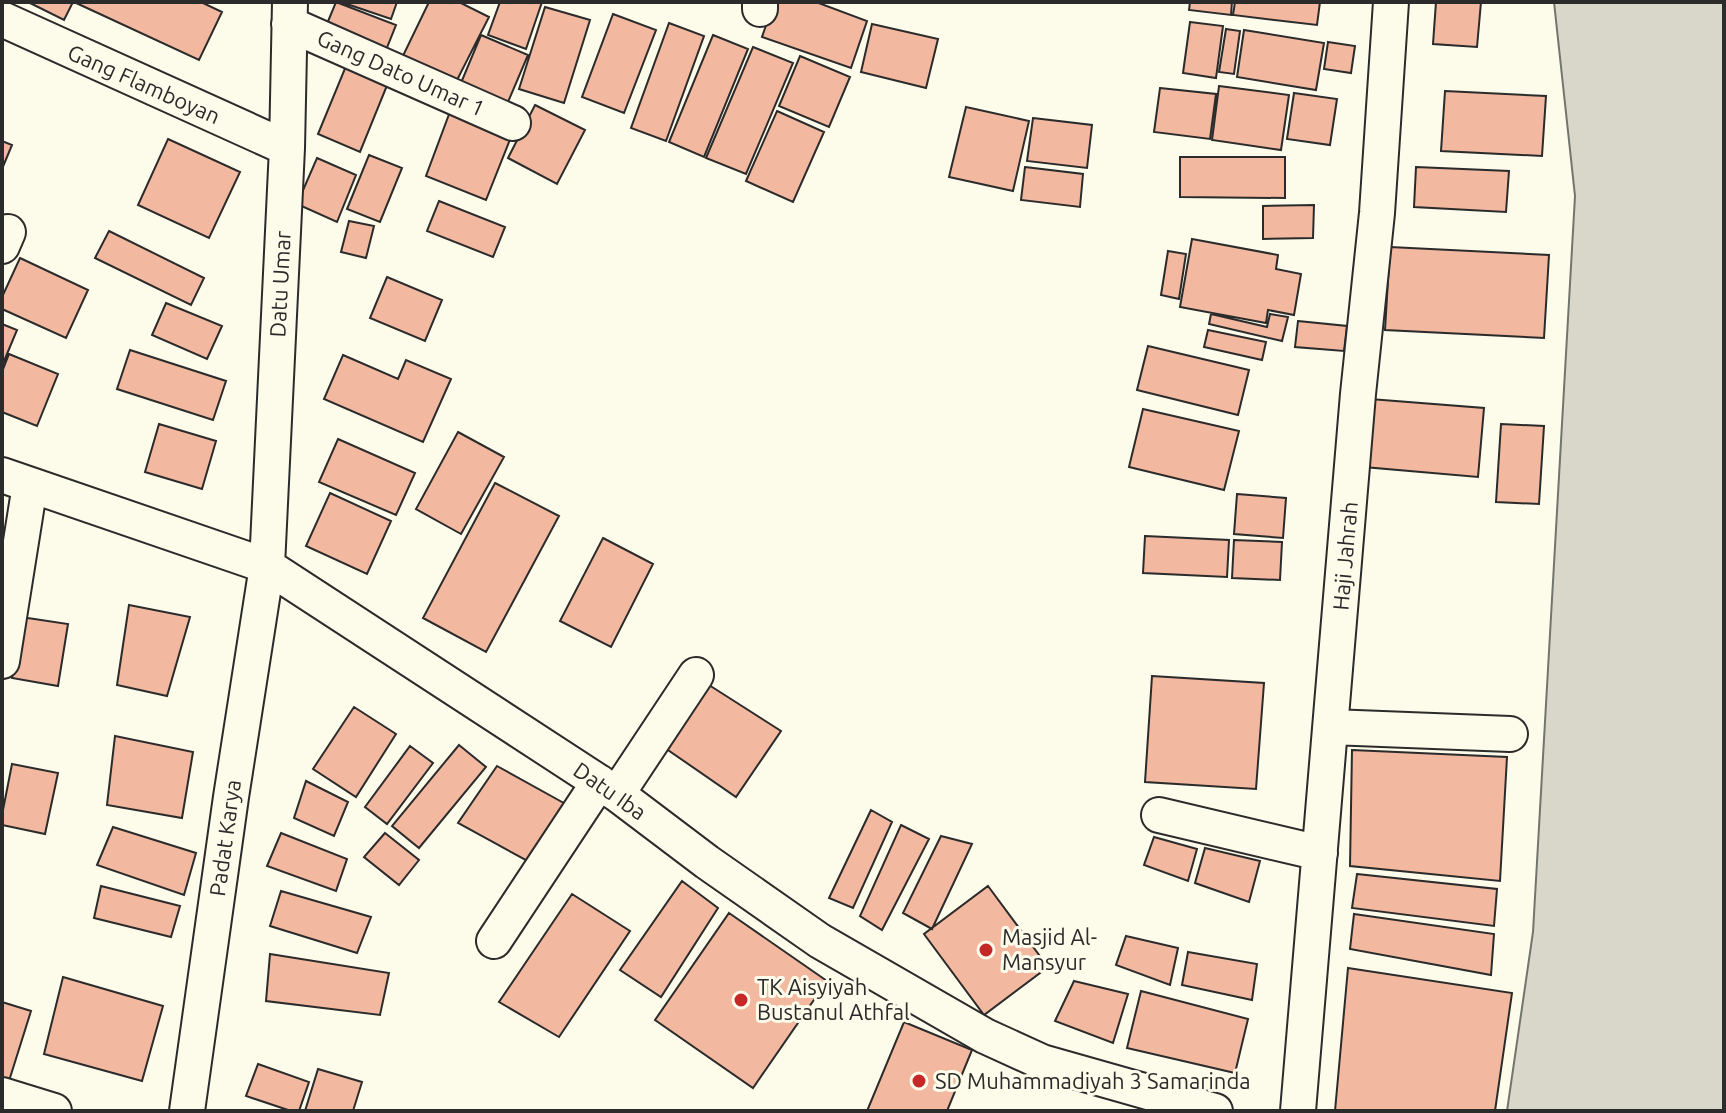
<svg xmlns="http://www.w3.org/2000/svg" width="1726" height="1113" font-family="Ubuntu,sans-serif">
  <style>
    .water { fill: #d8d7c9; stroke: #74746e; stroke-width: 2 }
    .building { fill: #f2b8a0; stroke: #2b2b2b; stroke-width: 2 }
    .lines { fill: none; stroke-linecap: round; stroke-linejoin: round }
    .minor-casing { stroke: #2b2b2b; stroke-width: 38 }
    .minor { stroke: #fdfbea; stroke-width: 34 }
    .poi-dot { fill: #c62828; stroke: #fdfbea; stroke-width: 3 }
    .labels { text-anchor: middle; stroke-width: 6; stroke-linejoin: round; paint-order: stroke }
    .street-label { font-size: 22px; fill: #2b2b2b; stroke: #fdfbea }
    .poi-label { font-size: 22px; fill: #2b2b2b; stroke: #fdfbea; text-anchor: start }
  </style>
  <rect width="100%" height="100%" fill="#fdfbea"/>
  <path class="water" d="M 1554,2 L 1724,2 L 1724,1111 L 1507,1111 L 1533,932 L 1575,196 Z"/>
  <path class="building" d="M 28,2 L 73,2 L 64,20 Z
    M 74,2 L 201,2 L 222,12 L 199,60 Z
    M 336,2 L 396,25 L 384,55 L 324,31 Z
    M 341,2 L 397,2 L 391,19 Z
    M 429,2 L 459,2 L 489,17 L 452,90 L 399,64 Z
    M 500,2 L 542,2 L 526,49 L 488,35 Z
    M 774,2 L 816,2 L 867,21 L 851,68 L 762,37 Z
    M 1190,2 L 1232,2 L 1231,15 L 1189,10 Z
    M 1235,2 L 1320,2 L 1317,25 L 1233,15 Z
    M 1436,2 L 1481,2 L 1477,47 L 1433,44 Z
    M 545,7 L 590,20 L 564,103 L 519,89 Z
    M 613,14 L 656,30 L 624,113 L 582,97 Z
    M 1190,22 L 1223,26 L 1216,78 L 1183,73 Z
    M 669,23 L 704,36 L 666,141 L 631,128 Z
    M 872,24 L 938,39 L 926,88 L 861,72 Z
    M 1226,29 L 1240,31 L 1234,74 L 1219,72 Z
    M 1244,30 L 1324,43 L 1316,90 L 1237,77 Z
    M 481,35 L 528,55 L 505,109 L 458,90 Z
    M 713,35 L 748,49 L 704,157 L 669,142 Z
    M 1328,42 L 1355,46 L 1351,73 L 1324,69 Z
    M 753,47 L 793,63 L 746,174 L 706,158 Z
    M 800,56 L 850,77 L 829,127 L 779,106 Z
    M 346,66 L 388,83 L 360,152 L 318,134 Z
    M 1219,86 L 1289,95 L 1281,150 L 1212,140 Z
    M 1160,88 L 1216,94 L 1210,139 L 1154,132 Z
    M 1445,91 L 1546,96 L 1542,156 L 1441,151 Z
    M 1294,93 L 1337,99 L 1330,145 L 1287,139 Z
    M 535,105 L 585,130 L 557,184 L 508,158 Z
    M 966,107 L 1029,121 L 1013,191 L 949,177 Z
    M 451,109 L 513,132 L 486,200 L 426,176 Z
    M 777,111 L 824,132 L 793,202 L 746,181 Z
    M 1033,118 L 1092,125 L 1087,168 L 1027,161 Z
    M 168,139 L 240,172 L 209,238 L 138,205 Z
    M 2,141 L 12,145 L 2,169 Z
    M 369,155 L 402,168 L 380,222 L 347,209 Z
    M 1180,157 L 1285,157 L 1285,198 L 1180,197 Z
    M 317,158 L 356,175 L 337,222 L 297,204 Z
    M 1025,167 L 1083,174 L 1080,207 L 1021,200 Z
    M 1416,167 L 1509,171 L 1506,212 L 1414,207 Z
    M 439,201 L 505,227 L 493,257 L 427,231 Z
    M 1314,205 L 1313,238 L 1263,239 L 1263,206 Z
    M 349,221 L 374,226 L 366,258 L 341,252 Z
    M 109,231 L 204,278 L 191,305 L 95,258 Z
    M 1192,239 L 1278,255 L 1276,269 L 1301,274 L 1294,315 L 1268,310 L 1266,323 L 1180,307 Z
    M 1390,247 L 1549,255 L 1544,338 L 1385,330 Z
    M 1168,251 L 1186,254 L 1179,299 L 1161,295 Z
    M 20,258 L 88,290 L 66,338 L 2,309 L 2,297 Z
    M 387,277 L 442,300 L 425,341 L 370,318 Z
    M 166,303 L 222,326 L 207,359 L 152,335 Z
    M 1211,314 L 1267,327 L 1270,314 L 1288,317 L 1282,341 L 1209,324 Z
    M 1298,321 L 1347,326 L 1344,351 L 1295,347 Z
    M 2,324 L 17,330 L 2,366 Z
    M 1208,330 L 1266,342 L 1262,360 L 1204,347 Z
    M 1148,346 L 1249,370 L 1238,415 L 1137,390 Z
    M 130,350 L 226,381 L 213,420 L 117,389 Z
    M 9,354 L 58,374 L 37,426 L 2,412 L 2,372 Z
    M 343,355 L 398,379 L 406,360 L 451,379 L 423,442 L 324,399 Z
    M 1370,399 L 1484,408 L 1478,477 L 1364,467 Z
    M 1143,409 L 1239,431 L 1224,490 L 1129,467 Z
    M 159,424 L 216,441 L 202,489 L 145,472 Z
    M 1501,424 L 1544,426 L 1539,504 L 1496,502 Z
    M 458,432 L 504,457 L 461,534 L 416,509 Z
    M 338,439 L 415,473 L 396,515 L 319,482 Z
    M 495,483 L 559,516 L 486,652 L 423,618 Z
    M 330,493 L 391,521 L 367,574 L 306,546 Z
    M 1237,494 L 1286,498 L 1283,538 L 1234,534 Z
    M 1145,536 L 1229,540 L 1227,577 L 1143,573 Z
    M 603,538 L 653,564 L 611,647 L 560,621 Z
    M 1234,540 L 1282,542 L 1280,580 L 1232,578 Z
    M 129,605 L 190,617 L 167,696 L 117,685 Z
    M 21,617 L 68,624 L 58,686 L 12,678 Z
    M 1152,676 L 1264,683 L 1256,789 L 1145,782 Z
    M 709,685 L 781,731 L 736,797 L 665,748 Z
    M 354,707 L 396,734 L 356,797 L 313,769 Z
    M 115,736 L 193,752 L 182,818 L 107,805 Z
    M 459,745 L 486,767 L 419,848 L 392,826 Z
    M 410,746 L 433,763 L 387,824 L 365,807 Z
    M 1352,750 L 1507,757 L 1500,881 L 1350,866 Z
    M 12,764 L 58,773 L 45,834 L 2,825 L 2,815 Z
    M 497,766 L 571,807 L 533,864 L 458,823 Z
    M 306,781 L 348,802 L 334,836 L 294,818 Z
    M 871,810 L 892,822 L 853,908 L 829,898 Z
    M 901,825 L 929,839 L 882,930 L 860,916 Z
    M 113,827 L 196,853 L 184,895 L 97,865 Z
    M 281,833 L 347,859 L 336,891 L 267,866 Z
    M 385,833 L 419,860 L 399,885 L 364,857 Z
    M 941,836 L 972,844 L 932,929 L 903,913 Z
    M 1154,837 L 1197,849 L 1188,881 L 1144,865 Z
    M 1205,848 L 1260,861 L 1249,902 L 1195,883 Z
    M 1357,874 L 1497,889 L 1494,926 L 1352,908 Z
    M 682,881 L 718,908 L 661,997 L 620,970 Z
    M 101,886 L 180,906 L 171,937 L 94,918 Z
    M 988,886 L 1048,967 L 984,1015 L 924,934 Z
    M 281,891 L 371,917 L 357,953 L 270,926 Z
    M 572,894 L 630,931 L 559,1037 L 499,1002 Z
    M 729,913 L 827,981 L 753,1088 L 655,1020 Z
    M 1354,914 L 1494,934 L 1491,975 L 1350,949 Z
    M 1126,936 L 1178,948 L 1170,985 L 1116,965 Z
    M 1188,952 L 1257,964 L 1252,1000 L 1182,985 Z
    M 270,954 L 389,973 L 380,1015 L 266,1001 Z
    M 1348,968 L 1512,993 L 1495,1111 L 1335,1111 Z
    M 63,977 L 163,1006 L 142,1081 L 44,1054 Z
    M 1074,981 L 1128,994 L 1113,1043 L 1055,1021 Z
    M 1141,991 L 1248,1019 L 1235,1073 L 1127,1048 Z
    M 2,1002 L 31,1011 L 9,1081 L 2,1079 Z
    M 904,1022 L 972,1050 L 947,1111 L 867,1111 Z
    M 258,1064 L 309,1082 L 299,1111 L 291,1111 L 246,1096 Z
    M 318,1069 L 362,1082 L 353,1111 L 305,1111 Z"/>
  <g class="lines">
    <g class="minor-casing">
      <path id="minor" d="M 760,9 L 760,2
        M 2,19 L 287,148
        M 289,24 L 513,123
        M 2,246 L 8,232
        M 2,475 L 267,566 L 617,794 L 707,862 L 820,941 L 985,1036 L 1042,1062 L 1215,1111
        M 2,661 L 30,485
        M 1331,727 L 1510,734
        M 617,794 L 696,675
        M 1159,815 L 1320,853
        M 494,941 L 599,782
        M 2,1095 L 54,1111
        M 187,1111 L 231,797 L 267,566 L 287,148 L 290,2
        M 1298,1111 L 1358,394 L 1377,213 L 1391,2"/>
    </g>
    <use href="#minor" class="minor"/>
  </g>
  <g class="poi-dot">
    <circle cx="986" cy="950" r="8"/>
    <circle cx="741" cy="1000" r="8"/>
    <circle cx="919" cy="1081" r="8"/>
  </g>
  <g class="labels">
    <g class="street-label">
      <text transform="translate(401 73) rotate(24)" y="8">Gang Dato Umar 1</text>
      <text transform="translate(144 84) rotate(24)" y="8">Gang Flamboyan</text>
      <text transform="translate(280 284) rotate(-87)" y="8">Datu Umar</text>
      <text transform="translate(1345 556) rotate(-85)" y="8">Haji Jahrah</text>
      <text transform="translate(610 791) rotate(35)" y="8">Datu Iba</text>
      <text transform="translate(225 838) rotate(-82)" y="8">Padat Karya</text>
    </g>
    <g class="poi-label">
      <text x="1002" y="945">Masjid Al-<tspan x="1002" dy="25">Mansyur</tspan></text>
      <text x="757" y="995">TK Aisyiyah<tspan x="757" dy="25">Bustanul Athfal</tspan></text>
      <text x="935" y="1089">SD Muhammadiyah 3 Samarinda</text>
    </g>
  </g>
  <rect width="1726" height="1113" fill="none" stroke="#2b2b2b" stroke-width="8"/>
</svg>
